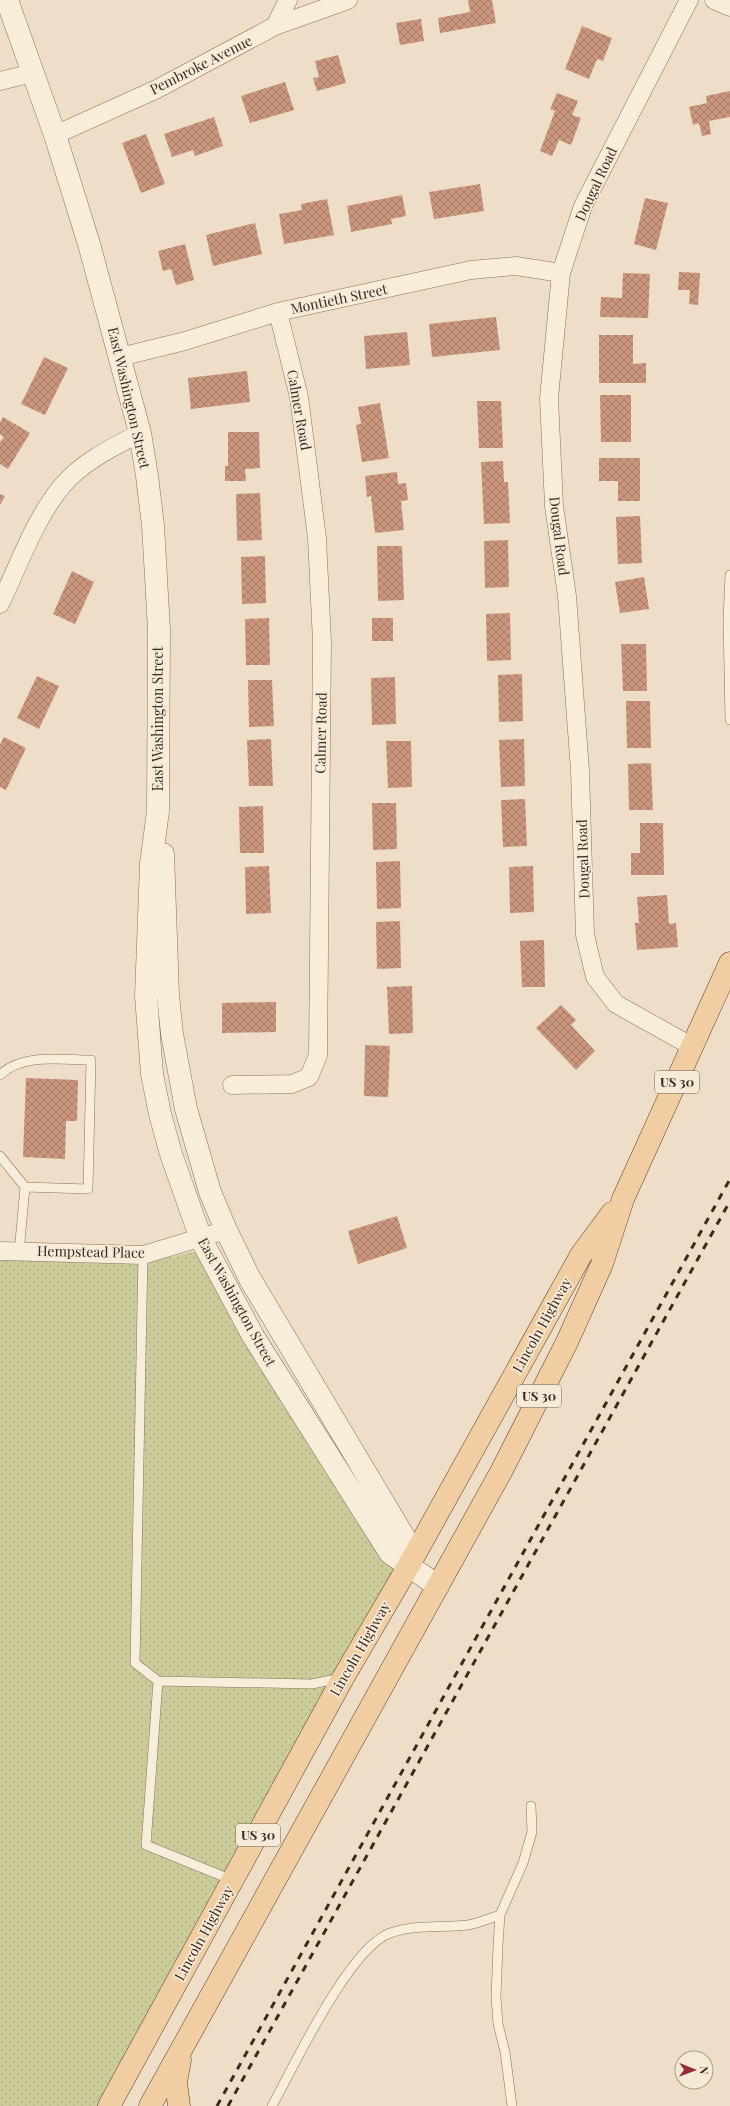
<svg xmlns="http://www.w3.org/2000/svg" width="730" height="2106" font-family="'Playfair Display',serif">
  <style>
    .park { fill: url(#park-dots) }
    .building { fill: url(#building-cross-hatch) }
    .lines { fill: none; stroke-linecap: round; stroke-linejoin: round }
    .service-casing { stroke: #8a705d; stroke-width: 10 }
    .minor-casing { stroke: #8a705d; stroke-width: 19 }
    .tertiary-casing { stroke: #8a705d; stroke-width: 23 }
    .primary-casing { stroke: #583f31; stroke-width: 23 }
    .service { stroke: #f8ecdb; stroke-width: 9 }
    .minor { stroke: #f8ecdb; stroke-width: 18 }
    .tertiary { stroke: #f8ecdb; stroke-width: 22 }
    .primary { stroke: #f0cea1; stroke-width: 22 }
    .rail { stroke: #3a2a20; stroke-width: 3; stroke-dasharray: 7 7; stroke-linecap: butt }
    .labels { text-anchor: middle; stroke-width: 3.5; stroke-linejoin: round; paint-order: stroke }
    .shield { fill: #f5e9d7; stroke: #726357; stroke-width: 1 }
    .shield-label { font-size: 13px; font-weight: bold; fill: #3a2a20 }
    .street-label { font-size: 14px; fill: #3a2a20; stroke: #f5e9d7 }
  </style>
  <defs>
    <pattern id="park-dots" width="8" height="8" patternUnits="userSpaceOnUse"><rect width="8" height="8" fill="#cccc9b"/><path d="M2 2h.1M6 6h.1" fill="none" stroke="#b0af85" stroke-width="1.8" stroke-linecap="round"/></pattern>
    <pattern id="building-cross-hatch" width="8" height="8" patternUnits="userSpaceOnUse"><rect width="8" height="8" fill="#cb967e"/><path d="M0 0l8 8M0 8l8-8" fill="none" stroke="#a67b67"/></pattern>
  </defs>
  <rect width="100%" height="100%" fill="#eedec7"/>
  <path class="park" d="M 196,1251 L 398,1565 L 102,2106 L 0,2106 L 0,1258 L 149,1262 Z"/>
  <path class="building" d="M 468,0 L 492,0 L 496,23 L 440,33 L 438,18 L 470,12 Z
    M 421,19 L 424,41 L 400,45 L 396,23 Z
    M 582,26 L 612,38 L 603,61 L 597,59 L 589,79 L 565,69 Z
    M 338,55 L 346,83 L 317,91 L 313,78 L 319,77 L 315,61 Z
    M 285,82 L 294,110 L 250,123 L 241,96 Z
    M 730,91 L 730,117 L 709,121 L 711,134 L 702,136 L 699,123 L 693,125 L 689,107 L 707,103 L 706,96 Z
    M 557,93 L 578,101 L 572,115 L 581,118 L 571,145 L 559,140 L 552,156 L 540,151 L 555,111 L 550,109 Z
    M 214,117 L 223,146 L 195,156 L 193,150 L 172,157 L 164,134 Z
    M 146,134 L 165,184 L 141,193 L 122,143 Z
    M 480,184 L 484,211 L 434,219 L 429,192 Z
    M 402,195 L 406,216 L 391,219 L 392,224 L 351,232 L 347,206 Z
    M 645,198 L 668,203 L 656,250 L 634,244 Z
    M 327,199 L 334,235 L 284,244 L 279,214 L 302,210 L 301,204 Z
    M 255,223 L 262,254 L 213,266 L 206,235 Z
    M 185,244 L 194,280 L 176,285 L 171,269 L 163,271 L 158,251 Z
    M 679,272 L 700,273 L 698,305 L 689,304 L 690,290 L 678,290 Z
    M 623,273 L 650,274 L 648,318 L 600,317 L 601,297 L 622,298 Z
    M 496,317 L 500,350 L 432,357 L 429,324 Z
    M 407,332 L 410,365 L 366,369 L 364,336 Z
    M 599,335 L 633,335 L 633,364 L 646,363 L 646,383 L 599,383 Z
    M 44,357 L 68,368 L 45,415 L 21,404 Z
    M 247,371 L 250,402 L 191,409 L 188,378 Z
    M 600,395 L 631,395 L 631,442 L 601,442 Z
    M 477,401 L 501,401 L 503,448 L 479,448 Z
    M 380,403 L 389,458 L 362,462 L 356,425 L 361,424 L 358,407 Z
    M 3,417 L 30,433 L 8,469 L 0,464 L 0,442 L 4,437 L 0,434 L 0,423 Z
    M 228,432 L 259,432 L 260,468 L 245,469 L 246,481 L 225,481 L 225,466 L 228,466 Z
    M 599,458 L 640,458 L 640,501 L 618,501 L 618,481 L 599,481 Z
    M 503,461 L 504,482 L 508,482 L 510,523 L 484,524 L 481,462 Z
    M 397,472 L 398,484 L 406,483 L 408,500 L 401,501 L 404,530 L 375,533 L 371,496 L 367,497 L 365,476 Z
    M 260,493 L 262,540 L 237,541 L 236,494 Z
    M 0,494 L 5,496 L 0,505 Z
    M 640,516 L 642,563 L 618,564 L 616,517 Z
    M 508,540 L 509,587 L 485,588 L 484,541 Z
    M 377,546 L 402,546 L 404,600 L 378,601 Z
    M 265,556 L 266,603 L 242,604 L 241,557 Z
    M 72,571 L 94,582 L 75,624 L 53,614 Z
    M 644,577 L 649,609 L 620,613 L 615,582 Z
    M 510,613 L 511,660 L 487,661 L 486,614 Z
    M 269,618 L 270,665 L 246,665 L 245,619 Z
    M 372,618 L 393,618 L 393,641 L 372,641 Z
    M 621,644 L 646,644 L 647,691 L 623,691 Z
    M 522,674 L 523,721 L 499,722 L 498,675 Z
    M 37,676 L 59,686 L 39,729 L 17,718 Z
    M 395,677 L 396,724 L 372,725 L 371,678 Z
    M 248,680 L 272,680 L 274,726 L 249,727 Z
    M 626,701 L 650,701 L 651,748 L 627,748 Z
    M 4,737 L 26,748 L 6,790 L 0,787 L 0,745 Z
    M 271,739 L 273,786 L 249,786 L 247,740 Z
    M 524,739 L 525,786 L 501,787 L 499,740 Z
    M 386,741 L 411,741 L 412,787 L 388,788 Z
    M 651,763 L 653,810 L 629,810 L 628,764 Z
    M 525,799 L 527,846 L 503,847 L 501,800 Z
    M 372,803 L 396,803 L 397,849 L 373,850 Z
    M 263,806 L 264,853 L 240,853 L 239,807 Z
    M 640,823 L 663,823 L 664,875 L 631,875 L 631,853 L 640,853 Z
    M 400,861 L 401,908 L 377,909 L 376,862 Z
    M 269,866 L 271,913 L 246,914 L 245,867 Z
    M 533,866 L 534,912 L 510,913 L 509,867 Z
    M 667,895 L 669,924 L 676,923 L 678,947 L 637,950 L 635,923 L 639,923 L 637,897 Z
    M 400,921 L 401,968 L 377,969 L 376,922 Z
    M 544,940 L 545,987 L 522,987 L 520,941 Z
    M 412,986 L 413,1033 L 389,1034 L 387,987 Z
    M 276,1002 L 276,1032 L 222,1033 L 222,1003 Z
    M 561,1005 L 576,1020 L 571,1025 L 595,1051 L 576,1070 L 536,1028 Z
    M 365,1045 L 390,1046 L 388,1097 L 364,1096 Z
    M 26,1078 L 78,1080 L 77,1121 L 66,1121 L 65,1159 L 23,1157 Z
    M 397,1216 L 407,1248 L 358,1264 L 348,1231 Z"/>
  <g class="lines">
    <g class="service-casing">
      <path id="service" d="M 730,575 L 728,619 L 730,720
        M 0,1075 C 22,1053 62,1060 91,1060 L 88,1189 L 25,1187
        M 0,1156 L 25,1187 L 19,1252
        M 143,1255 L 135,1663 L 158,1681 L 312,1684 L 341,1678
        M 158,1681 L 146,1845 L 232,1880
        M 272,2106 C 294,2066 349,1948 390,1933 C 415,1924 442,1928 468,1925 C 479,1923 490,1918 500,1915
        M 512,2106 L 505,2052 L 498,2024 L 496,1997 L 498,1946 L 500,1915 L 523,1863 L 532,1832 L 531,1806"/>
    </g>
    <g class="minor-casing">
      <path id="minor" d="M 689,0 L 583,206 L 561,273 L 549,398 L 554,506 L 567,596 L 580,771 L 585,935 L 595,977 L 616,1004 L 693,1047
        M 714,0 L 730,7
        M 275,26 L 288,0
        M 0,81 L 33,73
        M 55,135 L 157,89 L 275,26 L 348,0
        M 120,357 L 185,341 L 278,312 L 471,270 L 516,266 L 561,273
        M 0,604 C 19,565 34,520 62,486 C 82,462 113,447 140,433
        M 232,1085 L 292,1084 L 309,1077 L 318,1055 L 322,642 L 317,538 L 299,397 L 278,312
        M 0,1251 L 143,1255 L 226,1230"/>
    </g>
    <g class="tertiary-casing">
      <path id="tertiary" d="M 7,0 L 55,135 L 89,244 L 140,433 L 147,476 L 153,525 L 159,630 L 158,811 L 151,864 L 146,996 L 152,1074 L 160,1114 L 171,1154 L 201,1239 L 253,1336 L 390,1553 L 438,1586
        M 163,854 L 168,995 L 172,1034 L 186,1109 L 210,1192 L 226,1230 L 250,1279 L 407,1542 L 409,1565"/>
    </g>
    <g class="primary-casing">
      <path id="primary" d="M 109,2106 L 343,1678 L 409,1565 L 581,1255 L 612,1213
        M 150,2106 L 502,1470 L 567,1342 L 602,1264 L 623,1199 L 730,963
        M 179,2106 L 176,2082 L 180,2060"/>
    </g>
    <use href="#service" class="service"/>
    <use href="#minor" class="minor"/>
    <use href="#tertiary" class="tertiary"/>
    <use href="#primary" class="primary"/>
    <path class="rail" d="M 217,2106 L 730,1179
      M 228,2106 L 730,1201"/>
  </g>
  <g class="labels">
    <g class="shield">
      <rect x="655" y="1071" width="44" height="22" rx="3"/>
      <rect x="517" y="1385" width="44" height="22" rx="3"/>
      <rect x="236" y="1824" width="44" height="22" rx="3"/>
    </g>
    <g class="shield-label">
      <text x="677" y="1087">US 30</text>
      <text x="539" y="1401">US 30</text>
      <text x="258" y="1840">US 30</text>
    </g>
    <g class="street-label">
      <text transform="translate(201 65) rotate(-27)" y="5">Pembroke Avenue</text>
      <text transform="translate(596 184) rotate(-65)" y="5">Dougal Road</text>
      <text transform="translate(339 299) rotate(-12)" y="5">Montieth Street</text>
      <text transform="translate(129 398) rotate(77)" y="5">East Washington Street</text>
      <text transform="translate(299 410) rotate(80)" y="5">Calmer Road</text>
      <text transform="translate(559 536) rotate(83)" y="5">Dougal Road</text>
      <text transform="translate(158 719) rotate(-90)" y="5">East Washington Street</text>
      <text transform="translate(321 733) rotate(-89)" y="5">Calmer Road</text>
      <text transform="translate(583 859) rotate(-92)" y="5">Dougal Road</text>
      <text transform="translate(91 1252) rotate(1)" y="5">Hempstead Place</text>
      <text transform="translate(237 1302) rotate(61)" y="5">East Washington Street</text>
      <text transform="translate(542 1325) rotate(-61)" y="5">Lincoln Highway</text>
      <text transform="translate(360 1649) rotate(-60)" y="5">Lincoln Highway</text>
      <text transform="translate(204 1933) rotate(-61)" y="5">Lincoln Highway</text>
    </g>
  </g>
  <g transform="translate(694 2070) rotate(91)"><circle r="19" fill="#f5e9d7" stroke="#aa9d8e"/>
  <path d="M0-3L7 15L0 10L-7 15Z" fill="#982e3a"/>
  <text y="-6" font-size="11" font-weight="bold" text-anchor="middle" fill="#3a2a20">N</text>
  </g>
</svg>
